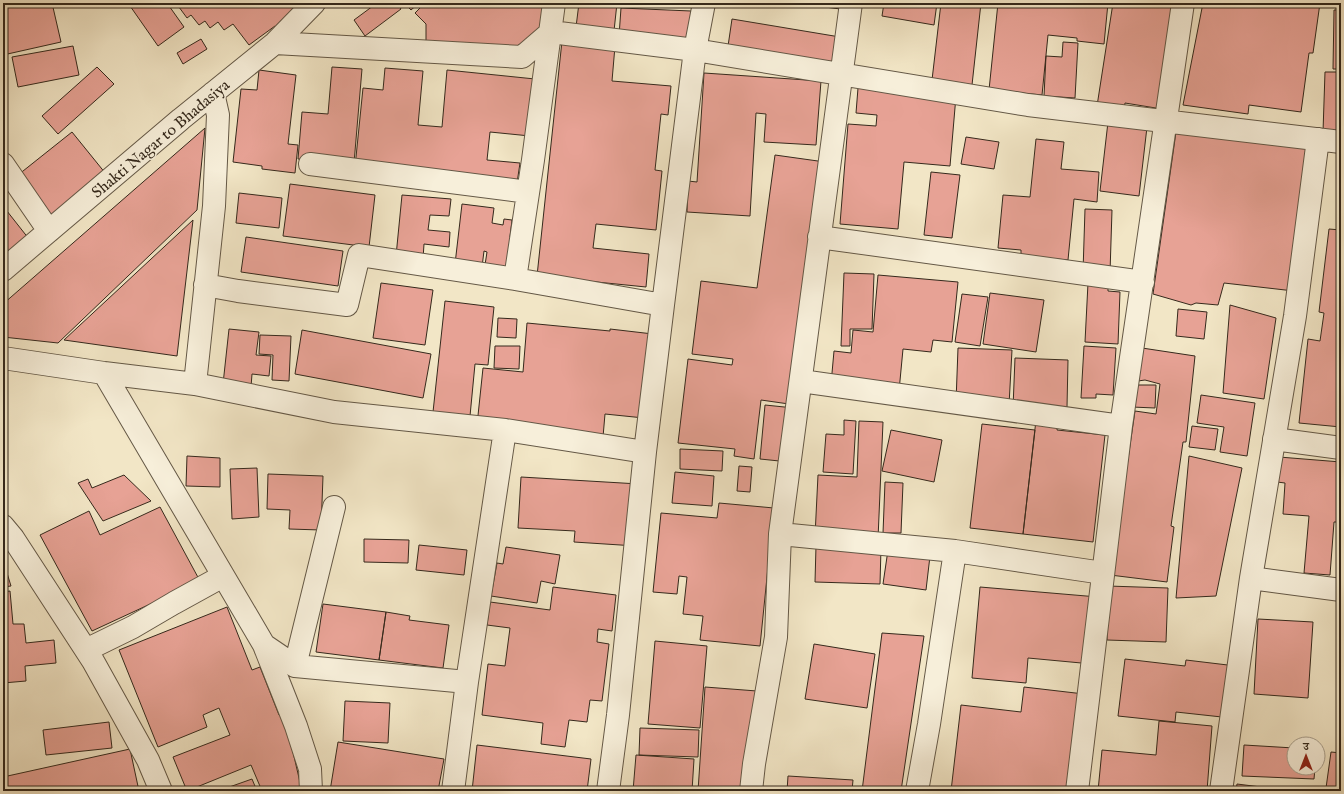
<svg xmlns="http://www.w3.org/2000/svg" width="1344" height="794" font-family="'IM FELL English','Noto Serif Devanagari',serif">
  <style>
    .building { fill: #e7a295; stroke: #35291c }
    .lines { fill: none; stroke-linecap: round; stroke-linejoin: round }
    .minor-casing { stroke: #645846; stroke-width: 24 }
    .minor { stroke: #f7efda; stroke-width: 22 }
    .labels { text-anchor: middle; stroke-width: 3; stroke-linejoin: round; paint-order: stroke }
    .street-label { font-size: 16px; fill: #35291c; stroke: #f7efda }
  </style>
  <rect width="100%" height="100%" fill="#f2e6c6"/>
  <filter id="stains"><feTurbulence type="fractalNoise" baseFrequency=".005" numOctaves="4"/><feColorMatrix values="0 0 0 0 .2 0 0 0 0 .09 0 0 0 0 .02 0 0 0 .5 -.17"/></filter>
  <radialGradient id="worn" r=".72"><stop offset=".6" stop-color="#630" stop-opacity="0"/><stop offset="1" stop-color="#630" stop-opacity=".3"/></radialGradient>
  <path class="building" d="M 3,3 L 52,3 L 61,42 L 3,55 Z
    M 128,3 L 167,3 L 184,27 L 158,46 Z
    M 176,3 L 310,3 L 277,28 L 275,26 L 249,45 L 233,24 L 224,30 L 218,22 L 210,28 L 205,21 L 199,25 L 191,15 L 187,18 Z
    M 377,3 L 397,3 L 401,9 L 365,36 L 354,20 Z
    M 404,3 L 419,3 L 411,10 Z
    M 425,3 L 550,3 L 550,47 L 468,48 L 426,41 L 426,24 L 415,13 Z
    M 579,3 L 617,3 L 614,31 L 576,27 Z
    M 794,3 L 849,3 L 848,10 Z
    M 884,3 L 937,3 L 934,25 L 882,16 Z
    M 941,3 L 981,3 L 972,85 L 932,80 Z
    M 998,3 L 1108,3 L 1104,44 L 1077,41 L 1077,38 L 1048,35 L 1042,95 L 989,90 Z
    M 1113,3 L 1179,3 L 1162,109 L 1125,103 L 1124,110 L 1097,106 Z
    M 1203,3 L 1320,3 L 1313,53 L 1309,53 L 1301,112 L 1249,105 L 1248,114 L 1183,105 Z
    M 621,8 L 691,11 L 690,40 L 619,36 Z
    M 1334,10 L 1341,10 L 1341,69 L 1333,69 Z
    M 732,19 L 846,38 L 840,72 L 727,53 Z
    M 201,39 L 207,49 L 183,64 L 177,53 Z
    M 562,41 L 615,46 L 612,81 L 671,86 L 668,115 L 661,114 L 655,170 L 662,171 L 656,230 L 596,224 L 593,248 L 649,254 L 646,287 L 537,276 Z
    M 1063,42 L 1078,43 L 1075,98 L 1044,96 L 1046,56 L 1062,57 Z
    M 73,46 L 79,75 L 18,87 L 12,57 Z
    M 97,67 L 114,84 L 58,134 L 42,116 Z
    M 332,67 L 362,69 L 354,163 L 298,159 L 302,112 L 328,114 Z
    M 385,68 L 423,71 L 418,125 L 442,127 L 447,70 L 535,79 L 530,136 L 490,132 L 487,160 L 520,163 L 517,183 L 355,167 L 363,88 L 383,90 Z
    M 259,70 L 296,75 L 288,144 L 298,145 L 295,173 L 262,169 L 262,166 L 233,162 L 241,89 L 257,90 Z
    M 1325,72 L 1341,72 L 1341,132 L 1323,132 Z
    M 704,73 L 821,81 L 816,145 L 764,142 L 766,114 L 756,113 L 750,216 L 687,212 L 688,181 L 697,182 Z
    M 858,88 L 956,96 L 950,166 L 904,162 L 898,229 L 840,224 L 848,124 L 876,126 L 877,115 L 856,113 Z
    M 1108,122 L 1147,127 L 1139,196 L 1100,191 Z
    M 205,128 L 197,210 L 58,343 L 3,337 L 3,304 Z
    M 72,132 L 106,174 L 52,217 L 18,175 Z
    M 1176,132 L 1307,147 L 1294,291 L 1224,283 L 1218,305 L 1196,303 L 1191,305 L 1153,294 Z
    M 966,137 L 999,142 L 994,169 L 961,164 Z
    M 1036,139 L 1064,142 L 1061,169 L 1099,172 L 1097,202 L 1074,199 L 1068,260 L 1021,256 L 1021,250 L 998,248 L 1003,195 L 1030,197 Z
    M 775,155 L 825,162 L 796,405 L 761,400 L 754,459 L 734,456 L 735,449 L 678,443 L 688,359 L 732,365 L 733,359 L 692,354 L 701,281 L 757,288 Z
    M 931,172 L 960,175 L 952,238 L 924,235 Z
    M 290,184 L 375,195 L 369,247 L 283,236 Z
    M 239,193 L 282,198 L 279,228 L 236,223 Z
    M 402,195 L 451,199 L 449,216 L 430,215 L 428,230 L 450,232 L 449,247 L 424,244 L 423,259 L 396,256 Z
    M 1340,202 L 1341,202 L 1341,228 L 1337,228 Z
    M 462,204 L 494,208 L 492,223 L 503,225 L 504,219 L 512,220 L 510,237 L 515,238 L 508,268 L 485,265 L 487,252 L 484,251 L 482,267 L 455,264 Z
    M 3,206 L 29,239 L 3,260 Z
    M 1085,209 L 1112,210 L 1110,273 L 1083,272 Z
    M 193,220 L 177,356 L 64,340 Z
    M 1329,229 L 1341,230 L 1341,427 L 1299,423 L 1308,339 L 1320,341 L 1324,313 L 1319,312 Z
    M 246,237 L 343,251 L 338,286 L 241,272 Z
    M 844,273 L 874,274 L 872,329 L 850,329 L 850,346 L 841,346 Z
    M 878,275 L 958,282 L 952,342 L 933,340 L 931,352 L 903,349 L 899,391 L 831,384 L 834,351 L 851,353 L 853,330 L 873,332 Z
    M 381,283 L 433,290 L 425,345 L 373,338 Z
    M 1088,283 L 1108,284 L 1108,291 L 1120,292 L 1118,344 L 1085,342 Z
    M 990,293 L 1044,300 L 1036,352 L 983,344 Z
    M 962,294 L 988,297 L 980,346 L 955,342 Z
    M 445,301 L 494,307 L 488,365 L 475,364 L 470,416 L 433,412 Z
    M 1230,305 L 1276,318 L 1264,399 L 1223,393 Z
    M 1178,309 L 1207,312 L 1204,339 L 1176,336 Z
    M 498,318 L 517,319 L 516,338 L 497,337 Z
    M 527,323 L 610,331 L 610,329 L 653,334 L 644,418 L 605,414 L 603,437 L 477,425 L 483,368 L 523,372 Z
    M 229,329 L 259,332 L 256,355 L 271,356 L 269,376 L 252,374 L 251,387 L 223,384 Z
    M 302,330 L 431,354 L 423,398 L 295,374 Z
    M 260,335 L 291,336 L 289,381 L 272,380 L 273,355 L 259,354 Z
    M 495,346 L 520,346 L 519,369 L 494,368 Z
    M 1084,346 L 1116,348 L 1113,395 L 1096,394 L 1096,398 L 1081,398 Z
    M 958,348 L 1012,350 L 1009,405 L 956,402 Z
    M 1142,348 L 1195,356 L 1186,442 L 1183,442 L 1171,526 L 1174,527 L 1167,582 L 1110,575 L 1125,465 L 1127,466 L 1135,411 L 1156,414 L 1160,384 L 1145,380 L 1138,381 Z
    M 1015,358 L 1068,360 L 1067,407 L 1036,406 L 1013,408 Z
    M 1132,385 L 1156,385 L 1155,408 L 1132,407 Z
    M 1201,395 L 1255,403 L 1247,456 L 1220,452 L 1224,427 L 1197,423 Z
    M 765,405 L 794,408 L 789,462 L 760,459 Z
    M 844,420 L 856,421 L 853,474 L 823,472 L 826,434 L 844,435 Z
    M 1036,420 L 1058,423 L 1057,430 L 1105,435 L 1093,542 L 1023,534 Z
    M 859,421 L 883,422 L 878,539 L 815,536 L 818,475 L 857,477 Z
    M 982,424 L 1035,430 L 1023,534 L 970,528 Z
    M 1192,426 L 1218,429 L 1215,450 L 1189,447 Z
    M 891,430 L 942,440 L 934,482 L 882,471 Z
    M 680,449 L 723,451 L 722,471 L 680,469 Z
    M 187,456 L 220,458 L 220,487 L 186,486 Z
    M 1189,456 L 1242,468 L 1216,596 L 1176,598 Z
    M 1279,457 L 1341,462 L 1341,522 L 1334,522 L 1330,575 L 1304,573 L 1309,516 L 1283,514 L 1285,483 L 1277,482 Z
    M 739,466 L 752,467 L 750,492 L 737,491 Z
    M 257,468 L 259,517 L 232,519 L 230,469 Z
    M 675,472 L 714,476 L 712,506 L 672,503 Z
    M 268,474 L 323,476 L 321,530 L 289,529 L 290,510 L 267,509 Z
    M 124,475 L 151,501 L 103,521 L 78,483 L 88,479 L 92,488 Z
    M 521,477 L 639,484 L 636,546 L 574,542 L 575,531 L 518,528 Z
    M 885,482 L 903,483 L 901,533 L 883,533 Z
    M 719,503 L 774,508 L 760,646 L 700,640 L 703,616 L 683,614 L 687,577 L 679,576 L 677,594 L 653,592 L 661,513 L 717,518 Z
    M 160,507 L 200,581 L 92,631 L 40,535 L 89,511 L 100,535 Z
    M 364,539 L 409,540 L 408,563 L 364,562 Z
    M 419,545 L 467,550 L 464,575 L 416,570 Z
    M 816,546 L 881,548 L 880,584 L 815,582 Z
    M 506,547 L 560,555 L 555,584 L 541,581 L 537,603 L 491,596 L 497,563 L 503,564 Z
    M 888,550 L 930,556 L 926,590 L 883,584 Z
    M 3,560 L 11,586 L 3,587 Z
    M 1108,586 L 1168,588 L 1166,642 L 1107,640 Z
    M 553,587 L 616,595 L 612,631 L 598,629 L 597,642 L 609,644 L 602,701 L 590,700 L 587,722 L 569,720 L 565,747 L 541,744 L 543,723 L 482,715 L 488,664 L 505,666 L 510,628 L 487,625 L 490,602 L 550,610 Z
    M 980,587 L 1098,597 L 1092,664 L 1028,658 L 1026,683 L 972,678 Z
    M 10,591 L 13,624 L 24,624 L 26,643 L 54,640 L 56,663 L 25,666 L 26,681 L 3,683 L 3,592 Z
    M 323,604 L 386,612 L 379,660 L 316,652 Z
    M 227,607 L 252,670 L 260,667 L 279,715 L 284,713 L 302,791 L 262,791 L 251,765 L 187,791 L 173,757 L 230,735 L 219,708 L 203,715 L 207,727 L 158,747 L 119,650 Z
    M 386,612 L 410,616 L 409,620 L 449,625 L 443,668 L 379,660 Z
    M 1258,619 L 1313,622 L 1308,698 L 1254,694 Z
    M 882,633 L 924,636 L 901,791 L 862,791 Z
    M 655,641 L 707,646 L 700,728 L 648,724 Z
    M 814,644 L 875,654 L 867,708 L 805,699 Z
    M 1125,659 L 1185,666 L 1186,660 L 1236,666 L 1231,718 L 1176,712 L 1175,722 L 1118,716 Z
    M 705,687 L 757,691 L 750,791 L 698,791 Z
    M 1024,687 L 1084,694 L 1073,791 L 951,791 L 961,705 L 1021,712 Z
    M 345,701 L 390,703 L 388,743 L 343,741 Z
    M 1159,721 L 1212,726 L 1207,791 L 1098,791 L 1102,750 L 1156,755 Z
    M 109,722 L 112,748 L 46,755 L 43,730 Z
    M 640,728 L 699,730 L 698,757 L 639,755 Z
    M 3,742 L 7,770 L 3,770 Z
    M 338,742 L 444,759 L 438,791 L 330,791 Z
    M 477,745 L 591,759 L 587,791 L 472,791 Z
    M 1244,745 L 1294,748 L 1294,768 L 1315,768 L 1314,779 L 1242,776 Z
    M 130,749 L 139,791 L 3,791 L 3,777 Z
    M 1331,752 L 1341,753 L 1341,790 L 1326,788 Z
    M 636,755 L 694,759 L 692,791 L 633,791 Z
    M 788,776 L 853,780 L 852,791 L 787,791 Z
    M 252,779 L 257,791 L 218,791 Z
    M 1237,784 L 1293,791 L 1236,791 Z"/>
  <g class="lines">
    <g class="minor-casing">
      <path id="minor" d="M 554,3 L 533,160 L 515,279 L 663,305
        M 275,43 L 522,57 L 551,32 L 695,50 L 1028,105 L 1341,142
        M 3,164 L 49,231
        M 310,164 L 528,192
        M 819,237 L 1143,282
        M 3,270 L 181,119 L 275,43 L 314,3
        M 205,285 L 238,291 L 347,305 L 359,255 L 515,279
        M 3,358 L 104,373 L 195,384 L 334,412 L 505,430 L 467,682 L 453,791
        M 104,373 L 264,645 L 295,666 L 467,682
        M 801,381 L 1121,426
        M 195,384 L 214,206 L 218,115 L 213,93
        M 505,430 L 645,452
        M 1274,439 L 1341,448
        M 3,526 L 13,538 L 93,661 L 148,760 L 161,791
        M 780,534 L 955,551 L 1103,573
        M 1251,578 L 1341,590
        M 264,645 L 296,726 L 310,769 L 311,791
        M 86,650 L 133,627 L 174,603 L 223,576
        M 295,666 L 334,507
        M 608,791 L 618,715 L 645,452 L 663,305 L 695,50 L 704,3
        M 751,791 L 754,764 L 776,637 L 780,534 L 851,3
        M 917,791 L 929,724 L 955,551
        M 1077,791 L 1121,426 L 1183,3
        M 1221,791 L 1251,578 L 1295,316 L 1318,139"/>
    </g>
    <use href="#minor" class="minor"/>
  </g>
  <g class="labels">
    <g class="street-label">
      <text transform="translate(160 138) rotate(-40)" y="6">Shakti Nagar to Bhadasiya</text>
    </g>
  </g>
  <rect width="1344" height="794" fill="none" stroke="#f2e6c6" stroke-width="16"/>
  <rect x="4" y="4" width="1336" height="786" fill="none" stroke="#35291c" stroke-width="2"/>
  <rect x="8" y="8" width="1328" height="778" fill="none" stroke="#35291c"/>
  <g transform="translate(1306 756)"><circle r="19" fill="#f7efda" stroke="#a9a08e"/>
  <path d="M0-3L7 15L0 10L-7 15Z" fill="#8f2418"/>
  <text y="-6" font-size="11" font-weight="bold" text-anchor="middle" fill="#35291c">उ</text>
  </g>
  <rect width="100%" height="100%" filter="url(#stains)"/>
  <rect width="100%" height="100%" fill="url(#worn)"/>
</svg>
